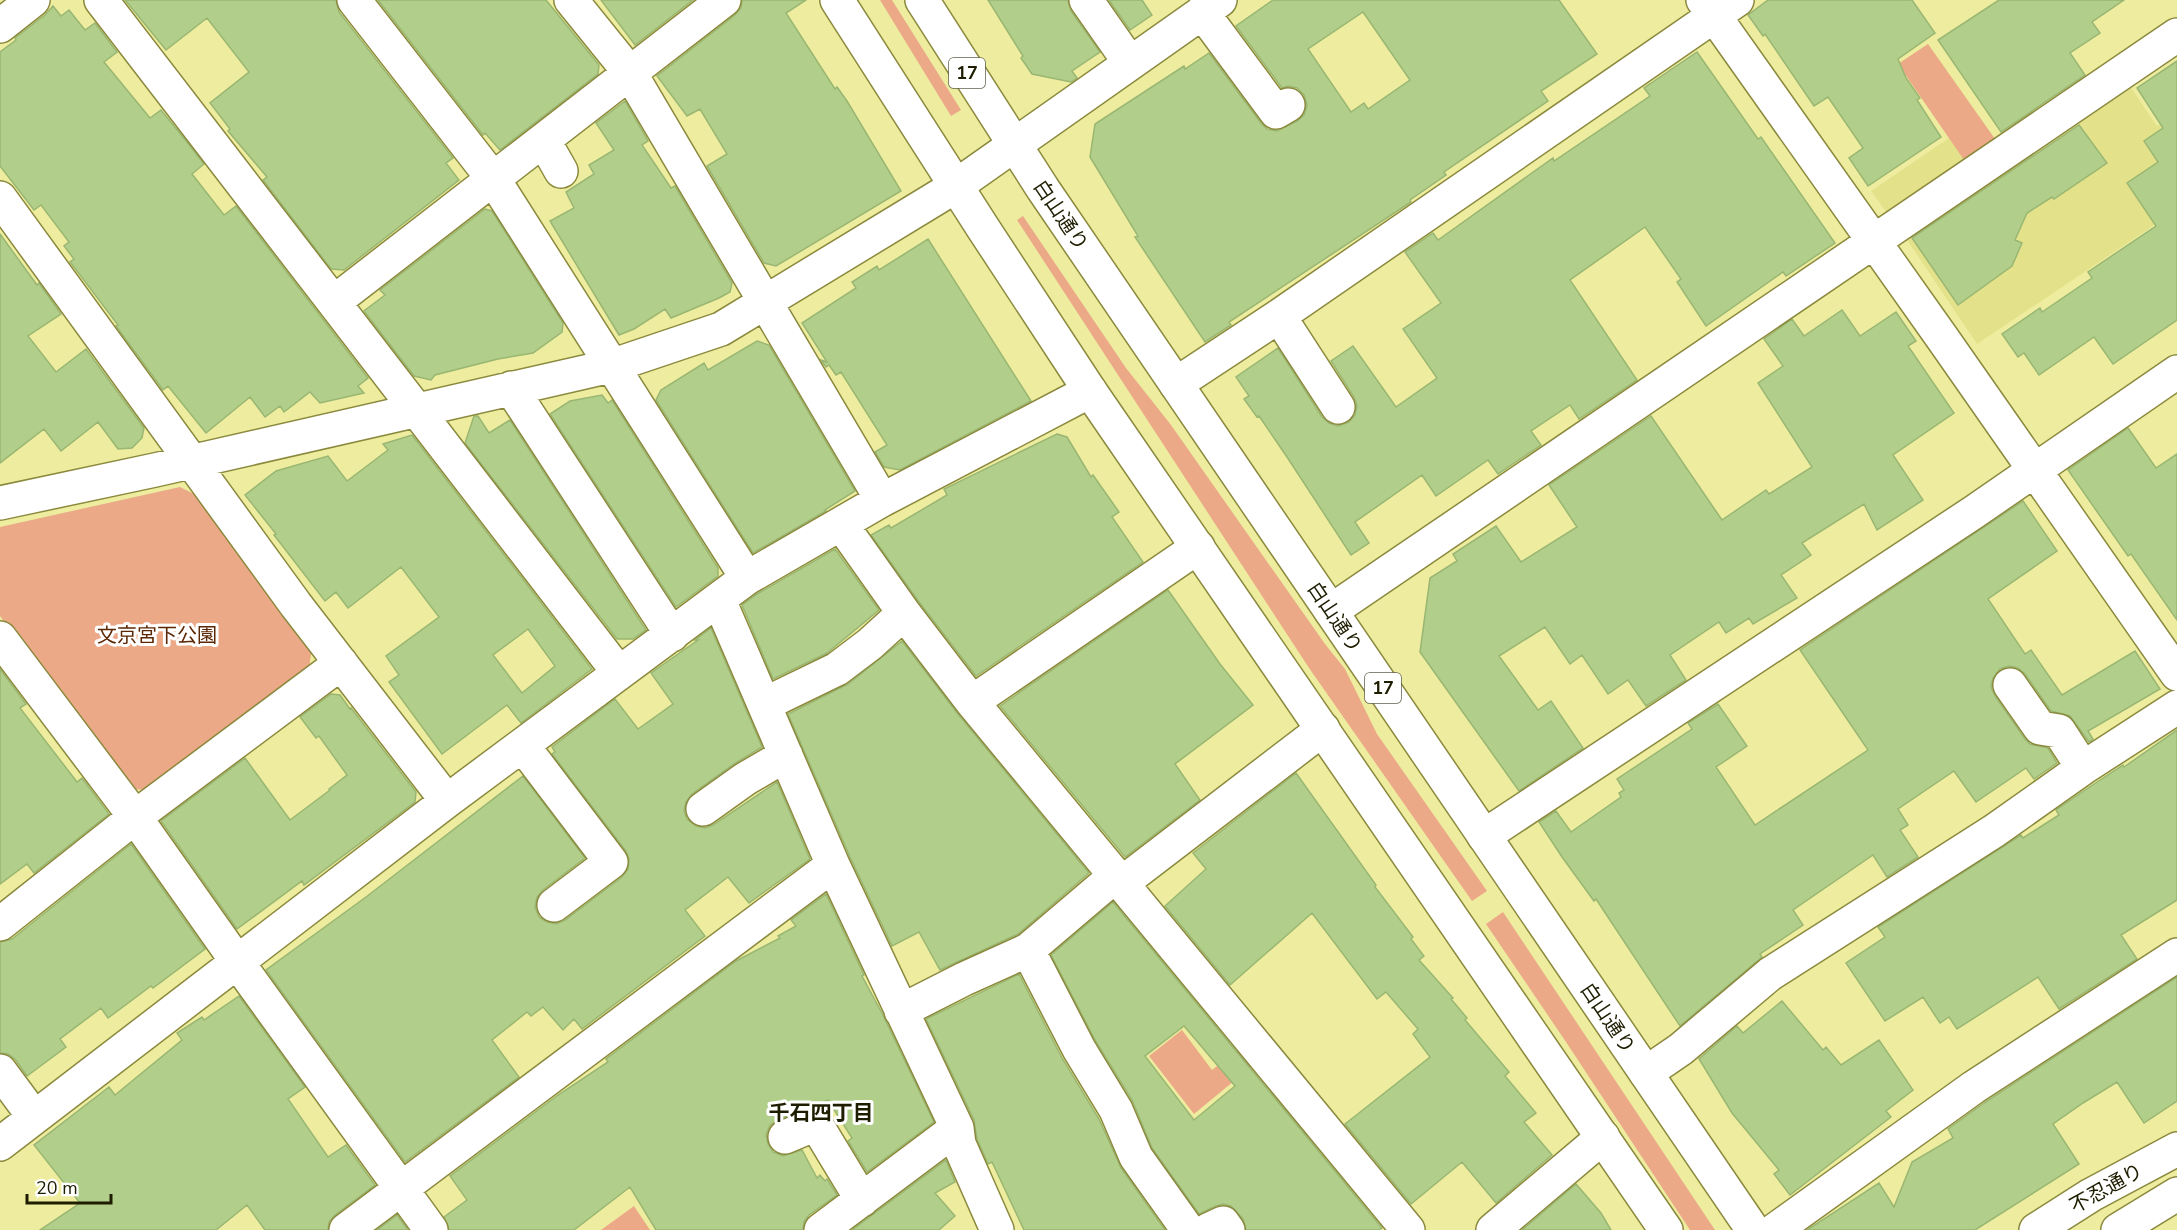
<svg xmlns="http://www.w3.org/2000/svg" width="2177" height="1230" font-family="'Nunito Sans','Noto Sans JP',sans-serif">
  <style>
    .built { fill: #e3e28b }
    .green { fill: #eba988 }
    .building { fill: #b1cf8a; stroke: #99b672; stroke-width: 1.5; fill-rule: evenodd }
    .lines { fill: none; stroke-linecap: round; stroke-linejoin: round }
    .minor-casing { stroke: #8b893d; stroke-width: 36 }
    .major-casing { stroke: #8b893d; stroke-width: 36 }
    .highway-casing { stroke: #8b893d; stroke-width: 36 }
    .minor { stroke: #fff; stroke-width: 33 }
    .major { stroke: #fff; stroke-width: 33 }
    .highway { stroke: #fff; stroke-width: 33 }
    .labels { text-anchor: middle; stroke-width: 6; stroke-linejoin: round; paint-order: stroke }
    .shield { fill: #fff; stroke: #62614c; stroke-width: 1.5 }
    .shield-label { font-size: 18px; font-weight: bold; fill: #1e1d00 }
    .street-label { font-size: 20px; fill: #1e1d00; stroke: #fff }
    .park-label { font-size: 20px; fill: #5c2704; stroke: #fff }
    .neighbourhood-label { font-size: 21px; font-weight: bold; fill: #1e1d00; stroke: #fff }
  </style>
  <rect width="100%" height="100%" fill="#eeed9f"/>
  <path class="built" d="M 1928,44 L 1995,139 L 1887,213 L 1871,191 L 1949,138 L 1898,64 Z
    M 2130,86 L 2157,126 L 2177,113 L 2177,210 L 1977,344 L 1905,237 Z"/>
  <path class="green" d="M 880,0 L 892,0 L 961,110 L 951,116 Z
    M 1928,44 L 1995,139 L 1964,160 L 1898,64 Z
    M 1023,216 L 1126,368 L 1171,425 L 1325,644 L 1345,669 L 1377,734 L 1487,891 L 1472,901 L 1309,668 L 1017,220 Z
    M 180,487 L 194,494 L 312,648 L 309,668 L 151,790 L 128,789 L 0,616 L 0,527 Z
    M 1503,912 L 1715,1230 L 1690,1230 L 1566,1042 L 1486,924 Z
    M 1182,1030 L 1212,1070 L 1243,1046 L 1257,1062 L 1194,1114 L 1149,1056 Z
    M 634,1206 L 650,1230 L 601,1230 Z"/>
  <path class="building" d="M 125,0 L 336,0 L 339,12 L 453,158 L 446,163 L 459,180 L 344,270 L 331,269 L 263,180 L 267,177 L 228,131 L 230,129 L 210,103 L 249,72 L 207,18 L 166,50 Z
    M 378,0 L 546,0 L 599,65 L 598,74 L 500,150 L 485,133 L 483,135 Z
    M 601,0 L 693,0 L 635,45 Z
    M 742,0 L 806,0 L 786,13 L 835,89 L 837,87 L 847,101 L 901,191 L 776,266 L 764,263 L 707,166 L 727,154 L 700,109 L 687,116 L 657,76 L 735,15 L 741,8 Z
    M 988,0 L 1068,0 L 1071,11 L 1100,52 L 1072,71 L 1077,78 L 1071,82 L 1032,74 L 1021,58 L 1023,56 Z
    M 1109,0 L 1142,0 L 1152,15 L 1130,30 Z
    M 1273,0 L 1559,0 L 1597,54 L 1541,91 L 1548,101 L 1444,172 L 1446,175 L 1410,200 L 1411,202 L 1229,322 L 1231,325 L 1205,342 L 1135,237 L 1138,236 L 1090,157 L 1095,124 L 1184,66 L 1185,69 L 1209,53 L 1261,123 L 1267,129 L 1277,131 L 1297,121 L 1304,115 L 1307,105 L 1304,95 L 1297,88 L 1288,86 L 1282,88 L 1236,26 ZM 1363,12 L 1410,80 L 1368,109 L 1364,103 L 1351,112 L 1308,49 Z
    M 1768,0 L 1912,0 L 1935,33 L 1898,59 L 1906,78 L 1920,98 L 1917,100 L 1941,137 L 1868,186 L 1849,158 L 1863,148 L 1828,97 L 1814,106 L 1765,34 L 1763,36 L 1748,15 Z
    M 1999,0 L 2124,0 L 2092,22 L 2100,33 L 2070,53 L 2085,75 L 2001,132 L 1938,40 Z
    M 53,6 L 61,16 L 69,10 L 85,30 L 95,23 L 117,52 L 104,62 L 150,118 L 161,110 L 187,142 L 204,164 L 192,174 L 224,215 L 236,206 L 368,378 L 358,386 L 364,393 L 320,403 L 310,392 L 284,412 L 280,406 L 265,417 L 250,397 L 206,433 L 168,386 L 163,390 L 116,326 L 118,325 L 70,262 L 74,259 L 64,246 L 69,242 L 41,205 L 34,210 L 0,166 L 0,52 L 16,40 L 15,38 L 45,15 Z
    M 1697,52 L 1758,139 L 1761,137 L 1835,243 L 1786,276 L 1783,272 L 1706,326 L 1677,282 L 1681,279 L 1645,227 L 1570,280 L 1637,380 L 1579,419 L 1570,405 L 1531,431 L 1541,445 L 1498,474 L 1488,460 L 1436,496 L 1422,475 L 1355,522 L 1369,543 L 1351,555 L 1287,457 L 1259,416 L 1257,417 L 1244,399 L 1249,396 L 1236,377 L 1278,348 L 1322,417 L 1329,423 L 1338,426 L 1349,422 L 1355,415 L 1357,405 L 1354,397 L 1331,361 L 1353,346 L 1396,407 L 1437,378 L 1403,329 L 1441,303 L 1405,252 L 1433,233 L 1438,240 L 1553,158 L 1554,161 L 1650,96 L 1644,88 Z
    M 2177,61 L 2177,320 L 2113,364 L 2094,337 L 2039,375 L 2024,353 L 2018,357 L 2002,334 L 2040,308 L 2042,312 L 2092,278 L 2088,272 L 2156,226 L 2127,183 L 2158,162 L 2144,141 L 2163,128 L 2137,88 Z
    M 625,101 L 648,141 L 642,145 L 671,188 L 675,186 L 732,283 L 730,292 L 719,298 L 671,318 L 665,309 L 634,329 L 619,335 L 550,221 L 574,208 L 566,192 L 594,174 L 589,165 L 614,150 L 596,123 Z
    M 2079,125 L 2107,163 L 2054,199 L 2052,197 L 2027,213 L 2015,240 L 2022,243 L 2012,266 L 1958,305 L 1912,238 Z
    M 485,209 L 492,211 L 563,323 L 562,332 L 533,353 L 498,359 L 435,375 L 431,380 L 414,376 L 364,311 L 385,295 L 380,290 Z
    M 0,234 L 37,285 L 39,283 L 61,314 L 28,336 L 56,372 L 86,349 L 144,428 L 142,438 L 132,448 L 118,449 L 98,422 L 61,451 L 44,429 L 0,463 Z
    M 928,239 L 1031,401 L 900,470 L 884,467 L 875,452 L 887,445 L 841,372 L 836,375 L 829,365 L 826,367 L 821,360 L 827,362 L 802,323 L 856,288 L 852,282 L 877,266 L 879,270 Z
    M 1842,310 L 1860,336 L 1896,312 L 1916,341 L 1908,346 L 1954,413 L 1893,455 L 1923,500 L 1877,530 L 1864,504 L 1802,543 L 1811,555 L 1781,575 L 1797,598 L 1753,624 L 1749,618 L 1726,633 L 1719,622 L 1670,655 L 1686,680 L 1646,706 L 1628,680 L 1608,694 L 1582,655 L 1570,664 L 1545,627 L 1499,656 L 1538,710 L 1551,701 L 1583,748 L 1519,791 L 1420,652 L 1430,578 L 1457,561 L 1453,554 L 1496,526 L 1521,562 L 1577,527 L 1549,485 L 1651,416 L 1722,520 L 1766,490 L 1769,494 L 1812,467 L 1758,383 L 1783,366 L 1764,339 L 1792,319 L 1804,336 Z
    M 757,341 L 769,345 L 855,491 L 825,510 L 826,511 L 753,553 L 656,400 L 661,390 L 704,363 L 708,370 Z
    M 602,395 L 608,403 L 612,400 L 718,568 L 718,576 L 676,607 L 550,414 L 570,401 Z
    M 474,416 L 478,416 L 489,433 L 510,420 L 646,630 L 633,639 L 617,639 L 465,443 Z
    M 2128,428 L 2156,468 L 2177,454 L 2177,620 L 2131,554 L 2128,556 L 2068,470 Z
    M 1057,434 L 1067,437 L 1091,477 L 1093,475 L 1119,512 L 1112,517 L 1143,562 L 976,676 L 919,602 L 871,535 L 889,525 L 891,528 L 947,495 L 944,489 Z
    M 412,435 L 592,669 L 521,723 L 507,705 L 442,754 L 389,682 L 399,675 L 386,656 L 439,617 L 401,567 L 348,608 L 336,592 L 325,601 L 274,535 L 276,534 L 245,495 L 276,471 L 328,456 L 347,481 L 388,450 L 383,444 ZM 528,629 L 555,666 L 522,693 L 493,655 Z
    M 2023,501 L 2057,551 L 1988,599 L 2025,654 L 2031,650 L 2062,695 L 2135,651 L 2160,689 L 2088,731 L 2093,739 L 2089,742 L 2070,716 L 2051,711 L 2025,674 L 2018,668 L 2009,666 L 2000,669 L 1993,678 L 1991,687 L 1995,696 L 2025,739 L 2030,744 L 2048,748 L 2057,763 L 2034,779 L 2026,768 L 1976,802 L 1954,771 L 1898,809 L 1908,825 L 1900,830 L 1918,857 L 1887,877 L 1873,855 L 1793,910 L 1803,925 L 1760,954 L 1762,957 L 1680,1026 L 1596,899 L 1594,901 L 1562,857 L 1539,822 L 1556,811 L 1571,832 L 1621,797 L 1619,793 L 1624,790 L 1617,779 L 1692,729 L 1688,723 L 1718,704 L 1747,746 L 1716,767 L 1755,825 L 1868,750 L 1800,650 Z
    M 835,549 L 879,610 L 827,653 L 773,679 L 742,605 L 757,594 Z
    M 1168,590 L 1220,664 L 1253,705 L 1175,764 L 1200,800 L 1125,857 L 1000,706 Z
    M 711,628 L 762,747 L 734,764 L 692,794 L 686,802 L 684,811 L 687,819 L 696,826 L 705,828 L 713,825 L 777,782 L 810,859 L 749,903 L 728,877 L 685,910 L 705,936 L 582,1029 L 574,1019 L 563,1030 L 543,1007 L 531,1016 L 527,1012 L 492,1040 L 519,1077 L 405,1162 L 266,970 L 366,897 L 523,776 L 585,858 L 543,890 L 537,897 L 535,907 L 539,917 L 547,922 L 556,924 L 565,920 L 622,877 L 628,869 L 629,859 L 626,851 L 552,754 L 555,752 L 552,747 L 615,699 L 638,729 L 673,704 L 651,673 L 698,640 L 695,640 Z
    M 902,641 L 958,714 L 1089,873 L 1018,934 L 940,970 L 919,932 L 892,946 L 850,857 L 788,714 L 848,684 Z
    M 0,669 L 26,704 L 20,708 L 77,782 L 82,778 L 109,814 L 34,873 L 27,864 L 0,884 Z
    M 331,694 L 340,695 L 350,709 L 351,708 L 416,792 L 415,802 L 304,885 L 302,881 L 237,929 L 161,821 L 245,758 L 290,820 L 330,790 L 329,789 L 347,775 L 319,736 L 316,738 L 300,717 Z
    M 2177,730 L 2177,900 L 2121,935 L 2137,959 L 2059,1009 L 2038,977 L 1957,1029 L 1949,1017 L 1940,1023 L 1923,997 L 1885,1021 L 1846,963 L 1885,937 L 1878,927 L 2021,835 L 2023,838 L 2059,815 L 2056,810 L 2094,784 L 2123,765 L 2124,767 Z
    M 1296,773 L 1376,885 L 1375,887 L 1413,937 L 1411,939 L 1424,956 L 1419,960 L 1453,998 L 1451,999 L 1467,1018 L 1465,1020 L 1509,1072 L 1505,1076 L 1536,1113 L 1524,1122 L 1552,1155 L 1496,1203 L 1462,1162 L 1411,1204 L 1345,1124 L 1430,1057 L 1413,1034 L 1418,1029 L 1386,992 L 1377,999 L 1312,913 L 1230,985 L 1165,906 L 1206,869 L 1193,853 Z
    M 131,844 L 205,949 L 153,988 L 151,986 L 108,1018 L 101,1008 L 60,1039 L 66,1047 L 27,1076 L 15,1059 L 8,1054 L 0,1053 L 0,942 L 12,939 Z
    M 826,894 L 864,975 L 862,976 L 883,1015 L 934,1122 L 867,1172 L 848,1141 L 852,1138 L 828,1100 L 778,1120 L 770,1125 L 766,1135 L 768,1144 L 773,1152 L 783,1156 L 802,1150 L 817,1178 L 820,1175 L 825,1181 L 827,1179 L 837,1195 L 809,1215 L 804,1222 L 803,1230 L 656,1230 L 630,1187 L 574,1230 L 449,1230 L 444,1217 L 467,1200 L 450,1176 L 558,1095 L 608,1062 L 606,1059 L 736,961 L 780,938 L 778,936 L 796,926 L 791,920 Z
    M 1113,902 L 1382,1228 L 1379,1230 L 1246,1230 L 1243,1219 L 1231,1206 L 1223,1204 L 1216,1206 L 1199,1214 L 1152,1148 L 1132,1100 L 1095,1040 L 1051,955 ZM 1184,1026 L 1235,1086 L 1194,1120 L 1145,1056 Z
    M 1019,974 L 1062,1058 L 1099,1119 L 1121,1168 L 1165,1230 L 1024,1230 L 992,1162 L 988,1164 L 977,1139 L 974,1120 L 926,1019 Z
    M 2177,977 L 2177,1101 L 2144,1123 L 2117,1082 L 2083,1103 L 2053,1124 L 2079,1164 L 1975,1230 L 1807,1230 L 1879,1183 L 1894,1207 L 1912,1162 L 1953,1138 L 1948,1129 L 1984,1103 Z
    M 239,996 L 305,1087 L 288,1099 L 328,1157 L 346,1145 L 375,1185 L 335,1215 L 329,1222 L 328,1230 L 265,1230 L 247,1205 L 216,1230 L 40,1230 L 80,1203 L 34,1145 L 109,1087 L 115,1095 L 182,1040 L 177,1033 L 202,1017 L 204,1020 Z
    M 1782,1001 L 1823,1050 L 1826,1047 L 1841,1065 L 1879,1040 L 1913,1090 L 1886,1111 L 1891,1117 L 1790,1195 L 1774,1174 L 1779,1170 L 1732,1113 L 1699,1059 L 1737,1026 L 1743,1033 Z
    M 946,1160 L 955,1182 L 935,1193 L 955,1216 L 939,1230 L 852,1230 Z
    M 1576,1184 L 1601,1213 L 1611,1230 L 1522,1230 Z
    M 397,1215 L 408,1230 L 377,1230 Z"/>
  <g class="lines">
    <g class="minor-casing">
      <path id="minor" d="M 101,0 L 619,673
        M 354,0 L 494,180 L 747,578
        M 571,0 L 630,73 L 882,500
        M 1086,0 L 1130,63
        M 1703,0 L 1943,339 L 2177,674
        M 1202,12 L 1276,112 L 1288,105
        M 0,26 L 33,0
        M 544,141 L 561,171
        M 0,198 L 296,605 L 447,801
        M 334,302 L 724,0
        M 1279,316 L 1338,407
        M 1176,384 L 1279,316 L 1737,0
        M 511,388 L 672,635
        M 0,503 L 155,470 L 611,366 L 721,329 L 956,186 L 1220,0
        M 841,524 L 904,613 L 972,702 L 1408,1230
        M 719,600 L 833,865 L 957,1128 L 959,1144 L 997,1230
        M 1331,611 L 2177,35
        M 0,638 L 135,817 L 238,963 L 431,1230
        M 2010,685 L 2040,728 L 2059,731 L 2083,768
        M 972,702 L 1198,547
        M 765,704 L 837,669 L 870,644 L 904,613
        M 523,746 L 611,862 L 554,905
        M 703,809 L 745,779 L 786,755
        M 1484,836 L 1974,512 L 2177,372
        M 1122,883 L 1323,729
        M 0,924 L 135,817 L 341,663
        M 1028,950 L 1079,1049 L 1116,1110 L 1136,1157 L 1188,1230
        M 901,1011 L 964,979 L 1028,950 L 1115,876
        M 0,1071 L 34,1117
        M 1646,1073 L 1681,1049 L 1770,974 L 1994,831 L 2083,768 L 2177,707
        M 785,1137 L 816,1124 L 862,1200
        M 0,1144 L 447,801 L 747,578 L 882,500 L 1090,391
        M 346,1230 L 833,865
        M 821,1230 L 957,1128
        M 1208,1230 L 1223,1223 L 1228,1230
        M 1493,1230 L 1603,1137
        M 1775,1230 L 1974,1087 L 2177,955"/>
    </g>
    <g class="major-casing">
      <path id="major" d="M 2036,1230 L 2091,1195 L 2177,1149
        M 2118,1230 L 2177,1194"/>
    </g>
    <g class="highway-casing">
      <path id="highway" d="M 837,0 L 983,228 L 1090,391 L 1666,1230
        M 922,0 L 1043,189 L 1753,1230"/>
    </g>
    <use href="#minor" class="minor"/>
    <use href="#major" class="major"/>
    <use href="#highway" class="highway"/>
  </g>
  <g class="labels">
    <g class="shield">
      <rect x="949" y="58" width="36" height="30" rx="4.5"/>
      <rect x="1365" y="673" width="36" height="30" rx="4.5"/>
    </g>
    <g class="shield-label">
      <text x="967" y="79">17</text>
      <text x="1383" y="694">17</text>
    </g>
    <g class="street-label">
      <text transform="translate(1061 215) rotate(56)" y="7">白山通り</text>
      <text transform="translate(1335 617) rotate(56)" y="7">白山通り</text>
      <text transform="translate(1608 1018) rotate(56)" y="7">白山通り</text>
      <text transform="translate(2106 1188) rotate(-29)" y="7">不忍通り</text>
    </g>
    <g class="park-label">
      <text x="157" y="642">文京宮下公園</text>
    </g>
    <g class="neighbourhood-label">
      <text x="821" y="1120">千石四丁目</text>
    </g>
  </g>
  <path d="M27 1194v9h84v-9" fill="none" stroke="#1e1d00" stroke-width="3"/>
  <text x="36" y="1194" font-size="18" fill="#1e1d00" stroke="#ffffff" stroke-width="4.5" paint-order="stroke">20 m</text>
</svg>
